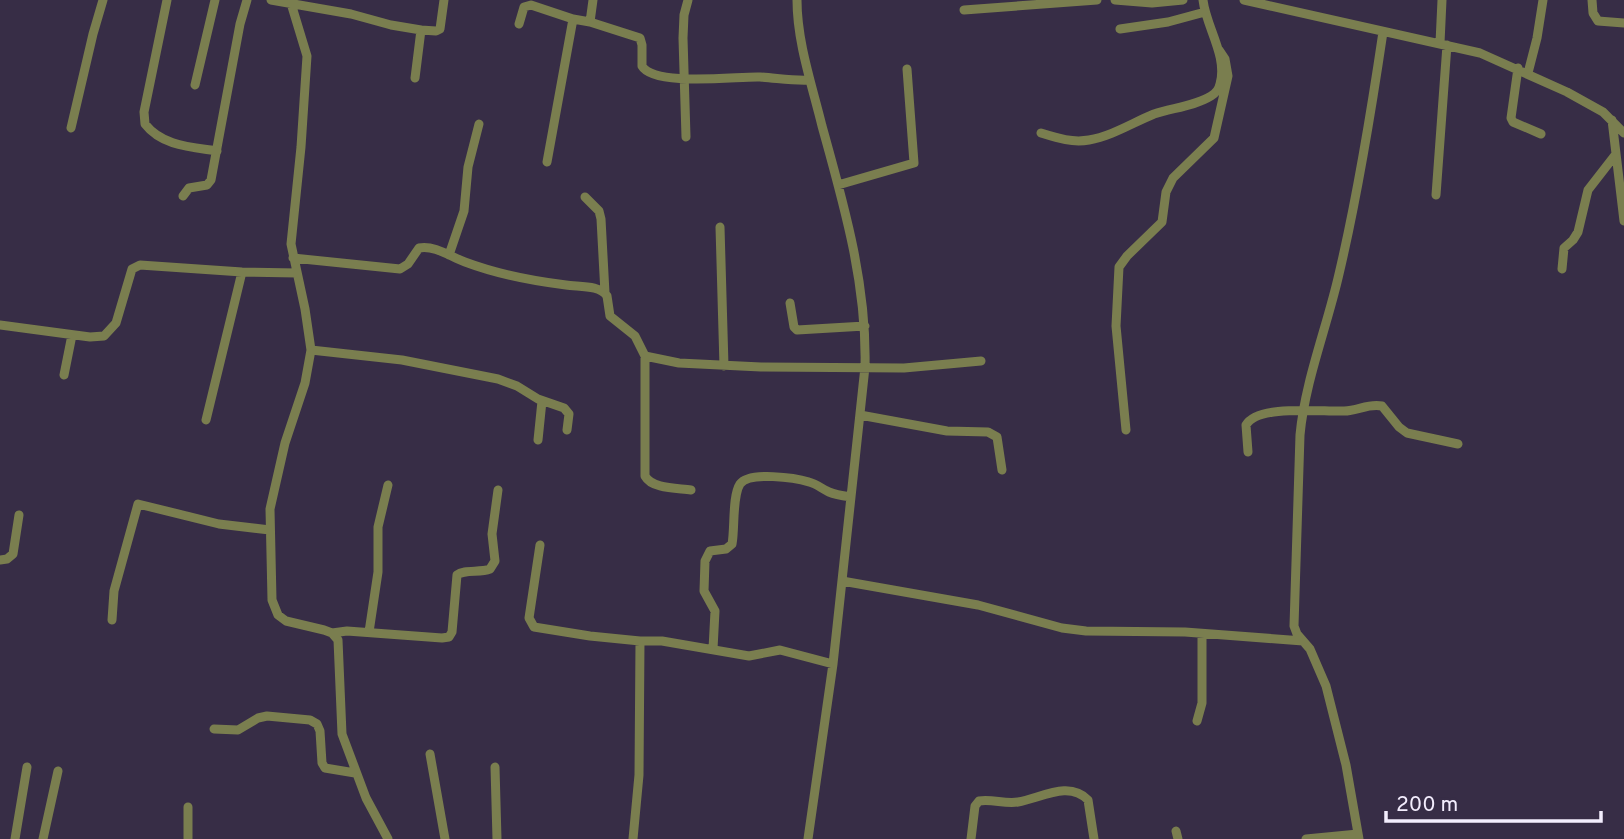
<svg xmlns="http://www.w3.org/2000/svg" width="1624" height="839" font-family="Overpass,sans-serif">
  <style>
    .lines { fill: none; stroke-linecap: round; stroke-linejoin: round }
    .minor { stroke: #7a7e4f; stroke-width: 9 }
  </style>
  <rect width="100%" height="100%" fill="#372d46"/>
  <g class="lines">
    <path class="minor" d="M 167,0 L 144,112 L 145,124 C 162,146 191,147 217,151
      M 271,0 L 351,14 L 391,25 L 421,30 L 415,78
      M 290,0 L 307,56 L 301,147 L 291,244 L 305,309 L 311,350 L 305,383 L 285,443 L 270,509 L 272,600 L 278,615 L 286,621 L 324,630 L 332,633 L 338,640 L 342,734 L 366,798 L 388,839
      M 593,0 L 590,22 L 640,38 L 642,45 L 642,66 C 654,87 738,76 760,77 C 777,78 793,81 810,80
      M 797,0 C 797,42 812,85 822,126 C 844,205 867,284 865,367 L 833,664 L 808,839
      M 1115,0 L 1152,3 L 1183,0
      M 1244,0 L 1480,53 L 1567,92 L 1603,112 L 1624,133
      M 1592,0 L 1593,13 L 1598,21 L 1624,23
      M 964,10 L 1097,0
      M 519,24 L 524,7 L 531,5 L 573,19
      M 1120,29 L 1168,22 L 1205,12
      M 421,30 L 436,31 L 440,29 L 444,0
      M 1440,43 L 1442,0
      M 1518,68 L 1511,118 L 1513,122 L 1541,134
      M 1528,73 L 1537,38 L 1543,0
      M 195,85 L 215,0
      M 1612,120 L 1624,221
      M 71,128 L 93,34 L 103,0
      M 1041,133 C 1057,138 1072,143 1089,140 C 1112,136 1132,123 1154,114 C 1172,108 1195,106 1211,96 C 1215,94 1219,89 1220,84 C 1228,56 1206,27 1203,0
      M 686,137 L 683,38 L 684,15 L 688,0
      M 547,162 L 573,19 L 590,22
      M 838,185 L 914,163 L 907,69
      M 1436,195 L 1447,45
      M 183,196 L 189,188 L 207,185 L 211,180 L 240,24 L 247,0
      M 585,197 L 599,211 L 601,219 L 605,293
      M 720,227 L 724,366
      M 449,255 L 464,211 L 468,167 L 479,124
      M 293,258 L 400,269 L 408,264 L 419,248 C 435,245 451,257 465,262 C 497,274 533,281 566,285 C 579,287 600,285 607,296 L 610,316 L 635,336 L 645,356 L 679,363 L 761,367 L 904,368 L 981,361
      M 1562,269 L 1564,248 L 1573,240 L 1578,232 L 1588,190 L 1616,154
      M 790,303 L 794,327 L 797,330 L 865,326
      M 0,325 L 90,337 L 104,336 L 116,323 L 132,269 L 140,265 L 242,272 L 297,273
      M 311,350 L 402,360 L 498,379 L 517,386 L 538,399 L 564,408 L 569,414 L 567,430
      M 645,356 L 645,476 C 652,489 677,488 691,490
      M 64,375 L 72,335
      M 860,415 L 947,431 L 988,432 L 997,437 L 1002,470
      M 206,420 L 242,272
      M 1126,430 L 1116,326 L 1119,267 L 1127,256 L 1162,222 L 1166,192 L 1173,178 L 1214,138 L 1228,76 L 1225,59 L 1219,50
      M 538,440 L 542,401
      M 1248,452 L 1246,425 C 1258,404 1322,412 1344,411 C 1358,411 1368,403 1382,406 L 1399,427 L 1407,433 L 1458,444
      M 540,545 L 529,618 L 534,627 L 590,636 L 640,641 L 662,641 L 749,656 L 780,650 L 833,664
      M 0,560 L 7,559 L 13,554 L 19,515
      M 842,581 L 978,605 L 1062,628 L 1086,631 L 1185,632 L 1303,641
      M 112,620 L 114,591 L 138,504 L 219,524 L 270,530
      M 369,632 L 378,572 L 378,527 L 388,485
      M 332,633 L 347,631 L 442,638 L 449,637 L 452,632 L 457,575 C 464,569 480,573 490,569 L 495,561 L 492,534 L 498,490
      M 713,649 L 715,611 L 704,591 L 705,561 L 710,551 L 726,549 L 732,544 C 735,529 732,496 740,484 C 749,471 796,478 809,482 C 817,484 822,489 829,492 C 836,495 844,496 851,497
      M 1197,721 L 1202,703 L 1202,634
      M 214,729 L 238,730 L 258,718 L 267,716 L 310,720 L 317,724 L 320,731 L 322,763 L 325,768 L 355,773
      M 430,754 L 445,839
      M 495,767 L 497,839
      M 1176,831 L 1178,839
      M 15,839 L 27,767
      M 43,839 L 58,771
      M 188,839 L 188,807
      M 633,839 L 639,775 L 640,641
      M 971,839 L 975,806 L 979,801 C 992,799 1005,804 1018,802 C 1041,798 1069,780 1088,800 L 1094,839
      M 1306,839 L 1358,834
      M 1359,839 L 1346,765 L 1326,686 L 1310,649 L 1297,634 L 1294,626 L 1300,435 C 1305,381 1327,327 1339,274 C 1358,194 1371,113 1383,32"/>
  </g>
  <path d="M1386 811v10h215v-10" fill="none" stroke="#f3edfd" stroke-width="3.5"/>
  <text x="1396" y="811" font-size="21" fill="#f3edfd" stroke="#372d46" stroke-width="5" paint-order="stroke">200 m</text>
</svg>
